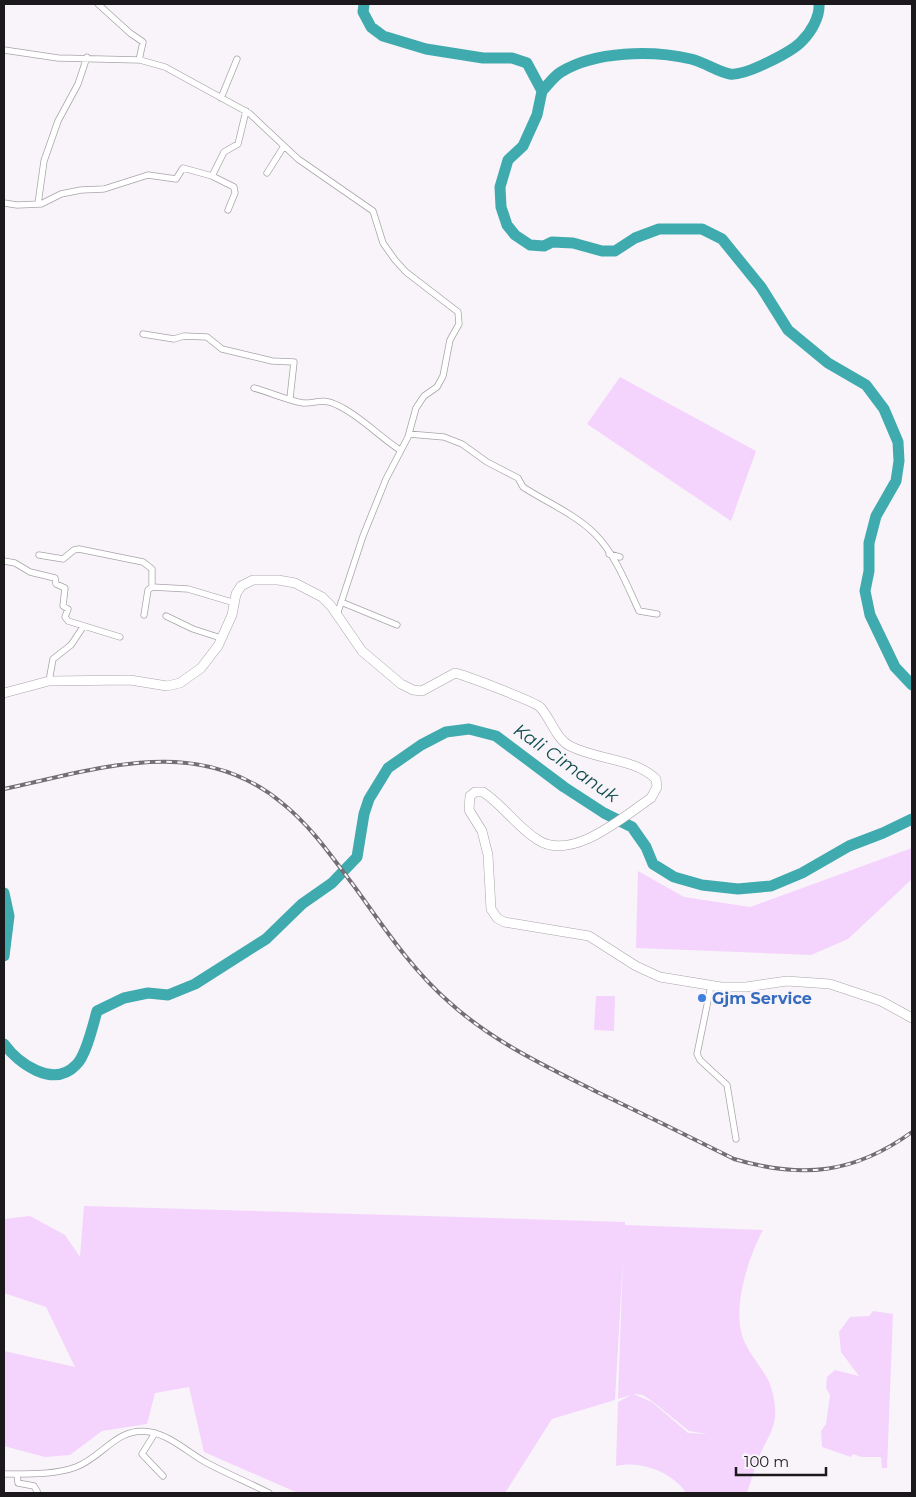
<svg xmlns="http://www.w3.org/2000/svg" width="916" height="1497" font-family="Montserrat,sans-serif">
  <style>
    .green { fill: #f4d3fd }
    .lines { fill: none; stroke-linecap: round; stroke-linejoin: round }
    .river { stroke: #40abae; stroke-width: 11 }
    .street-casing { stroke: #a8a4a9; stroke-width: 7 }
    .primary-casing { stroke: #a8a4a9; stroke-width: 10 }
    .street { stroke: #fff; stroke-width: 5.5 }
    .primary { stroke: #fff; stroke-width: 9 }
    .rail-casing { stroke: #726e72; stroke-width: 4 }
    .rail { stroke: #f9f4fa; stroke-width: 2; stroke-dasharray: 5.5; stroke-linecap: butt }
    .shop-dot { fill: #3f7fe0; stroke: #f9f4fa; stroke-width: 2 }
    .labels { text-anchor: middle; stroke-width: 5; stroke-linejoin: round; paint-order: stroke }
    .shop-label { font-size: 16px; font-weight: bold; fill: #366cbe; stroke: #f9f4fa; text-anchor: start }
    .water-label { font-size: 18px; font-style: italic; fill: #0d4d4e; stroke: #f9f4fa }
  </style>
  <rect width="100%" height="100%" fill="#f9f4fa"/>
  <path class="green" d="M 620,377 L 756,451 L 731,521 L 587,424 Z
    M 912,848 L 912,879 L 848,939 L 811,955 L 636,948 L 638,871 L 684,897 L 750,907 Z
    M 596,996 L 615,996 L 614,1031 L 594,1030 Z
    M 84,1206 L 625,1222 L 625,1225 L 763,1230 C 748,1258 730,1312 745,1343 C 758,1369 772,1374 775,1407 C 777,1428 766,1439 759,1457 C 754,1469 751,1481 747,1493 L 686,1493 C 673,1472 640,1460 616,1466 L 618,1402 L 633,1394 L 652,1402 L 688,1433 L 708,1434 L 689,1431 L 652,1401 L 643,1395 L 634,1394 L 618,1399 L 623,1258 L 615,1400 L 552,1419 L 505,1493 L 298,1493 L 204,1452 L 189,1387 L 155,1393 L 147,1424 L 102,1431 L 70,1455 L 45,1457 L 4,1446 L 4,1351 L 75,1367 L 46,1307 L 4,1293 L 4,1219 L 30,1216 L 65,1235 L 80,1257 Z
    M 873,1311 L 893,1314 L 887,1468 L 882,1468 L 881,1457 L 861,1457 L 853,1454 L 851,1457 L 822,1447 L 821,1431 L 826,1424 L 830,1395 L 826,1388 L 827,1377 L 835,1370 L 859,1376 L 841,1352 L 839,1332 L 850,1317 L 869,1316 Z"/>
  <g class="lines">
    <path class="river" d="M 364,4 L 363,12 L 371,27 L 383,36 L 426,49 L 483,58 L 512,58 L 527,63 L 542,91 L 537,115 L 523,146 L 508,160 L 500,187 L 501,207 L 507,225 L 515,235 L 530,245 L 544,246 L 552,242 L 573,243 L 602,251 L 615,251 L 635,238 L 659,229 L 702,229 L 722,239 L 761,287 L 788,330 L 828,363 L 866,385 L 884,409 L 898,442 L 899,461 L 896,481 L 876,516 L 869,543 L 869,571 L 865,591 L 870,615 L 895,667 L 912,685
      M 542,91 C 548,85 553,77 561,72 C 595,51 652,50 691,59 C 704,62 718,72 730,74 C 745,76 792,52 802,41 C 811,32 820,17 819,4
      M 4,893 L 9,916 L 4,956
      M 4,1044 C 18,1063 53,1089 76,1065 C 86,1056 93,1025 97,1011 L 124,998 L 148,993 L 168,995 L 195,984 L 266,939 L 302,904 L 332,883 L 357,857 L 364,814 L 369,799 L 388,768 L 421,745 L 446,732 L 469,729 L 496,736 L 564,787 L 604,813 L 632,827 L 646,847 L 653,864 L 674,877 L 702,885 L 738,889 L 771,886 L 802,873 L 849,846 L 883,833 L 912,819"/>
    <g class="street-casing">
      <path id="street" d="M 98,4 L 130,33 L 143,42 L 139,60
        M 4,50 L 58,58 L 140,60 L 165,67 L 249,113 L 298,159 L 373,211 L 383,243 L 395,260 L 406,272 L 458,312 L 459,324 L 450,340 L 443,376 L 437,387 L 424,396 L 416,408 L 408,437 L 386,479 L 363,536 L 337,615
        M 221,98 L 237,59
        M 267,173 L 284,146
        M 212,176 L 234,187 L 235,193 L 228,210
        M 4,203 L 17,205 L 41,204 L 61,194 L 81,190 L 104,189 L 148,175 L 176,179 L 183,168 L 212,176 L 224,152 L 238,144 L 246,111
        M 38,204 L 44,161 L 58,121 L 78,84 L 87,57
        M 143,334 L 174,339 L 184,336 L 207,337 L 222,349 L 272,361 L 294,362 L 290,398
        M 254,388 C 269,392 289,401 303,403 C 315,404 322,397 337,405 C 361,416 378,436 400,450
        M 409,434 L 444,437 L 462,444 L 487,462 L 518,478 L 523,487 C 546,502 575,514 595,534 C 615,554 627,585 639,611 L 657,614
        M 609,554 L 620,557
        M 39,555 L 63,559 L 74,550 L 79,549 L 143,562 L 152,569 L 152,587
        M 4,561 L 15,563 L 30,572 L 55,578 L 56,584 L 65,588 L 63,606 L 68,609 L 65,617 L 68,621 L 120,637
        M 341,602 L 397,625
        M 144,615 L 148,590 L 152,587 L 188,589 L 235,603
        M 166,616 L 193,629 L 221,638
        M 49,681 L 53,659 L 71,645 L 83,627
        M 711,986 L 697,1054 L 700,1060 L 727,1085 L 736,1139
        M 155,1433 L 142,1454 L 163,1476
        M 4,1474 C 27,1474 55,1475 76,1467 C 103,1457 117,1426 150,1432 C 170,1435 190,1454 207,1463 C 228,1474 249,1483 269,1493
        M 17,1474 L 18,1483 L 34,1486 L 37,1491"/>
    </g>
    <g class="primary-casing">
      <path id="primary" d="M 4,693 L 49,681 L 130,680 L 167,686 L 180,683 L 201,668 L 218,646 L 232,615 L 236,594 L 241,586 L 253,580 L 278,580 L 295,583 L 322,597 L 331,606 L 362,651 L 401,684 L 413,690 L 422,691 L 455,673 C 465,675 535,702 540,707 C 551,719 556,739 570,746 C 597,760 634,758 656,779 L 657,787 L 651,798 C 623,817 572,862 538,840 C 517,827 503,805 483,792 L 475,792 L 470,796 L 469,810 L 482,831 L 488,855 L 491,909 L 497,918 L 504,922 L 589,936 L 636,966 L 660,977 L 721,987 L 746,987 L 787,981 L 830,984 L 881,1001 L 912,1018"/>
    </g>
    <use href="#street" class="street"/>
    <use href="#primary" class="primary"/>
    <g class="rail-casing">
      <path id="rail" d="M 4,789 C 99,769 198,733 282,803 C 311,826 332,857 354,886 C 383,926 411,969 449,1002 C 492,1041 543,1065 595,1091 C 641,1113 688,1136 734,1159 C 802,1179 854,1174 912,1132"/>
    </g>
    <use href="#rail" class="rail"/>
  </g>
  <circle class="shop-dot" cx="702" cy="998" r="5"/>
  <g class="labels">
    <g class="shop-label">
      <text x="712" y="1004">Gjm Service</text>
    </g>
    <g class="water-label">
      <text transform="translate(566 763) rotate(35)" y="6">Kali Cimanuk</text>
    </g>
  </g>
  <rect width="916" height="1497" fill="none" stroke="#1b191b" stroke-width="10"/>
  <path d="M736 1467v8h90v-8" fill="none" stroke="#1b191b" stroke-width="2.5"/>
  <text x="744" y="1467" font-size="15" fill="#1b191b" stroke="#f9f4fa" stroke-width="4" paint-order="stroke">100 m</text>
</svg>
